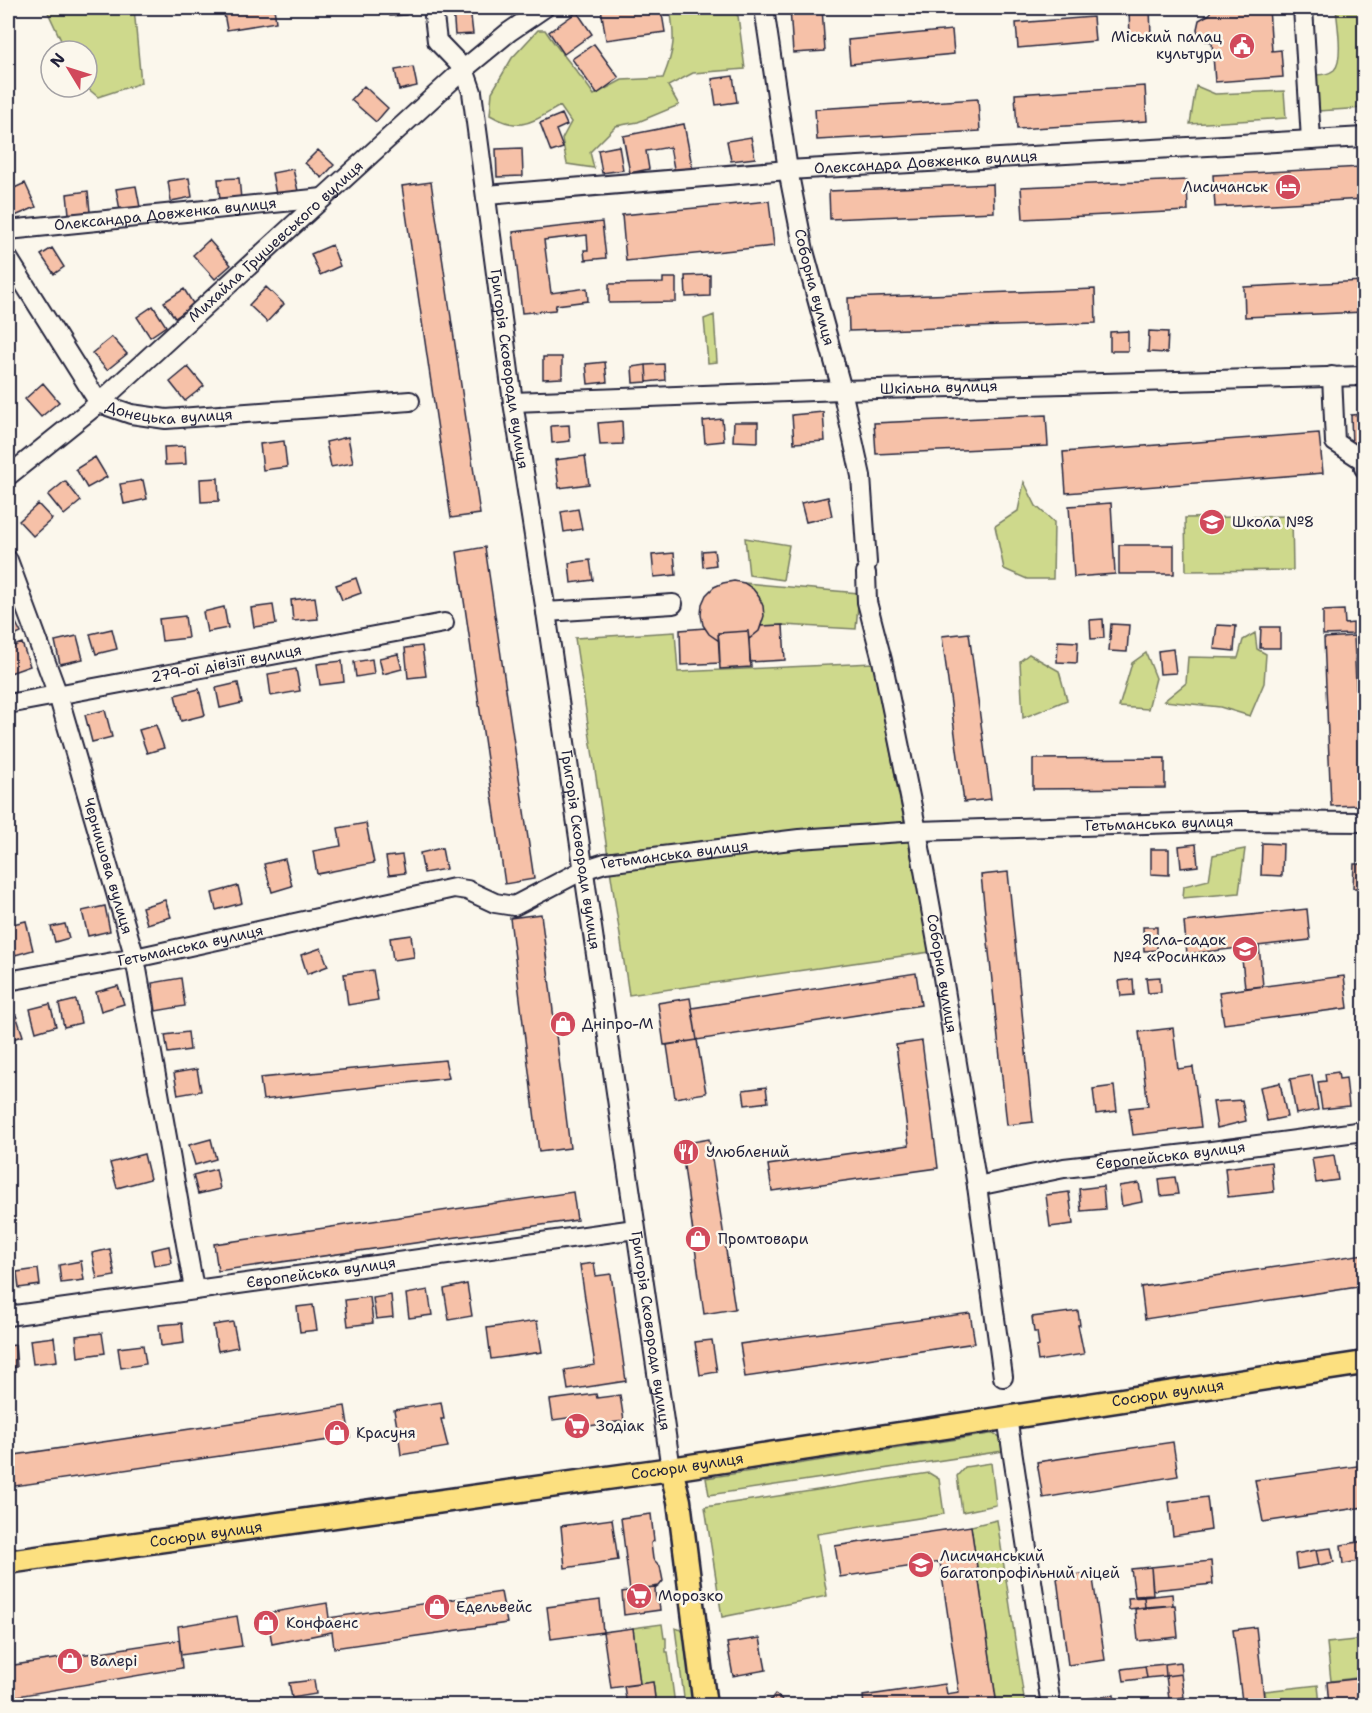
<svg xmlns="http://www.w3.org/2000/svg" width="1372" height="1713" font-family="'Shantell Sans',sans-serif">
<rect width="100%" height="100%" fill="#fbf7ec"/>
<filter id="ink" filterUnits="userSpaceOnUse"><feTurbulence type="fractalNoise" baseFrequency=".0167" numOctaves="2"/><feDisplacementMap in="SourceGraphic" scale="12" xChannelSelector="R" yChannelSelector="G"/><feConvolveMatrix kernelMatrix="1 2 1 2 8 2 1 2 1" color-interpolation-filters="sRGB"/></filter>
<g filter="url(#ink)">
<path fill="#ced98c" stroke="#787e64" stroke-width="1.5" d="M46,8h88l7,75 -43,14 -12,-10 1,-36h-21z
M670,8h57l11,8 7,53 -52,4 -25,13 11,19 -41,17 -22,4 -26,26 4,16 -27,-4 -5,-25 9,-17 -11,-16c-29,16 -39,27 -70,9l2,-23 20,-34 26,-28h7c15,23 34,42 49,65l28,-15 41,-2c12,-29 12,-40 7,-70z
M1336,8h28v100l-46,3 -3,-36c7,0 14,-1 19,-5 10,-9 3,-49 2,-62z
M1196,86l19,8 69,-3 2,27 -96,6z
M714,315l3,47 -9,1 -4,-44z
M1024,482l12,24 18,16 -1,57h-26l-23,-10 -9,-43 23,-15z
M1292,516l1,54 -107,1 -1,-53z
M745,538l44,7 -6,35 -34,-5z
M744,583l115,10 -3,36 -73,-4 -22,1c5,-19 0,-33 -17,-43z
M675,632l3,40 195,-9 57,289 -301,43 -54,-357z
M1255,633l2,16 9,5 -2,29 -14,33 -30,-9 -56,-6 22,-18 2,-26 50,1 5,-18z
M1146,653l10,25 -8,31 -29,-2 13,-44z
M1029,654l30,17 8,29 -44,18 -3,-57z
M1245,849l-6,44 -56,5 1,-12 25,-6 4,-25z
M990,1434h5l6,4 2,13 -294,44 -3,-17z
M991,1463l5,42 -34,7 -5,-36 8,-9z
M929,1473l10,6 5,35 -127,20 10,62 -105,21 -17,-110z
M997,1520l28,185h-28l-26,-179z
M662,1624l2,14h2v14h2l7,53h-19l-3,-23 -13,2 -7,-56z
M675,1628l6,2 4,4 8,71h-8z
M1364,1639v38l-33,4 -4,-38z
M1318,1685l2,20h-53l-2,-14z"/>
<path fill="#f6c1a8" stroke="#22223b" stroke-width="1.5" d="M223,8h51l2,14 -49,8z
M389,8h16l1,7 -16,1z
M453,8h17l3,26 -18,1z
M601,8h60l4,24 -59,8z
M790,8h32l3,43 -32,2z
M1150,8l1,28 -21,1 -1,-28z
M1210,8h59l3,43 9,-1 2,27 -68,5 -3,-40 -9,-2 -5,-7 -1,-4 2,-9 11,-6z
M577,12l15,22 -28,20 -15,-22z
M1093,17l2,24 -77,7 -2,-25z
M952,30l2,24 -104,10 -2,-24z
M594,44l25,34 -22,16 -25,-35z
M413,67l4,19 -18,4 -4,-20z
M733,76l4,26 -21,3 -4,-26z
M364,86l24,22 -12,14 -25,-22z
M1145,86l2,35 -130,8 -2,-35z
M978,99l2,32 -163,9 -2,-31z
M562,114l5,11 -11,5 7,18 -12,4 -11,-29z
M684,124l9,47 -18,3 -5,-27 -24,4 3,18 -19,4 -7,-37z
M751,137l4,21 -24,3 -4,-20z
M619,146l4,24 -21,3 -4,-23z
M522,148l1,28 -26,1 -1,-28z
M318,150l16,15 -12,13 -17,-15z
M1362,167l2,32 -149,8 -2,-32z
M293,169l5,22 -22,4 -4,-22z
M189,178l3,19 -21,4 -3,-20z
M239,178l2,21 -21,1 -2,-21z
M1187,180l1,31 -165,8 -2,-32z
M431,182l49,332 -29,4 -49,-332z
M25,183l11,24 -21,9 -7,-16v-9z
M993,184l1,28 -164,7 -1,-28z
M136,186l4,21 -20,3 -4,-21z
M88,191l2,21 -21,2 -2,-20z
M769,201l5,45 -148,15 -4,-46z
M602,222l4,36 -21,2 -1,-10h4l-1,-15 -43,5 7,53 36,-5 1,13 -32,4 -1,5 -33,3 -9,-81z
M209,240l22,25 -16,14 -22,-24z
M332,245l8,21 -20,9 -9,-21z
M52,248l12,19 -10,7 -13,-19z
M710,275v21l-24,1 -1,-21z
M663,278h13v24l-67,1v-19l54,-1z
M1364,281v31l-119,5 -1,-30z
M266,287l18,17 -17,18 -18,-17z
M184,289l10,16 -19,13 -11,-16z
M1095,289l1,34 -247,8 -1,-33z
M153,306l13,20 -16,11 -13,-20z
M1128,331v20h-18v-19z
M1149,331l19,1 -1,21 -19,-1z
M112,337l15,17 -20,16 -15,-17z
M543,357h19v21l-19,1z
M605,362l2,20 -19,2 -2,-20z
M664,364l1,16 -18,2 -1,-17z
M646,365l1,17 -14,1 -1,-16z
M188,367l16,19 -19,15 -15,-19z
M43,383l16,19 -18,15 -16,-18z
M823,412l2,29 -31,2 -2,-28z
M1364,414v31l-12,1 -1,-31z
M1046,415l2,31 -172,8 -2,-31z
M722,419l2,22 -19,2 -2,-22z
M622,421l1,23 -23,1 -2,-22z
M734,422h24v20l-25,-1z
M569,425l1,16 -18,2 -1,-17z
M1319,433l4,40 -257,20 -3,-41z
M348,437l5,26 -22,4 -5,-25z
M284,441l3,26 -24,3 -3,-26z
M185,446l1,18 -21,1 -1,-18z
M585,456l4,28 -30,4 -4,-28z
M95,457l12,20 -20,11 -11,-19z
M218,478l1,23 -18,1 -1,-23z
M143,480l4,19 -23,5 -4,-20z
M65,481l16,20 -17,14 -16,-20z
M828,497l4,19 -26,6 -5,-19z
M1111,503l4,71 -41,3 -5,-71z
M38,504l14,15 -19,17 -14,-15z
M578,509l4,20 -18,3 -3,-20z
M1119,545h55v29h-55z
M485,547l49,332 -29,5 -48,-332z
M714,550l2,15 -13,2 -1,-16z
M674,553l2,22 -22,2 -2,-22z
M590,560l3,20 -22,3 -2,-20z
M356,578l5,15 -19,7 -6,-15z
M734,581l10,2 9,6 6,8 4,9 1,10 -5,15 -10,8 -1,-8 -30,2 1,8 -10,-7 -6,-9 -2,-10 1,-11 4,-9 8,-8 9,-4z
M315,597l3,22 -25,2 -2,-21z
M273,605l3,19 -22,3 -3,-19z
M224,607l4,21 -21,4 -4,-20z
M1344,610l1,14 8,-1v11l-30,1v-24z
M185,616l3,22 -26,3 -3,-22z
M1103,619l1,19 -13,1 -1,-19z
M15,621l6,12 -13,6v-14z
M1111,624l18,1 -2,27 -18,-1z
M783,625l2,35 -35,2 -1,-23 10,-8 2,-5z
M1217,625l19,1 -2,25 -20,-2z
M1261,627h19v21h-20z
M705,628l4,6 10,7 1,22 -39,2 -1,-35z
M112,629l5,20 -21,5 -6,-20z
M748,631l3,36 -31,2 -2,-36z
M969,633l22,166 -27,3 -22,-166z
M77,636l6,23 -23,5 -5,-23z
M1354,636l7,169 -30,1 -7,-168z
M1058,641l20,1 -1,21 -20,-1z
M22,643l8,23 -20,7 -2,-7v-18z
M422,646l4,30 -18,2 -3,-30z
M1173,649l3,24 -16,1 -2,-23z
M398,654l4,15 -19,5 -4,-16z
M372,659l2,15 -18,3 -2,-15z
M342,661l2,21 -24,3 -3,-21z
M296,669l4,22 -29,5 -3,-22z
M238,683l4,20 -22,5 -4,-20z
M199,689l6,26 -24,6 -6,-26z
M105,710l7,27 -20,5 -7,-27z
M156,725l8,23 -17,5 -8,-23z
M1165,758v30l-132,1v-30z
M366,823l8,40 -57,11 -4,-23 28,-5 -3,-18z
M1262,843l21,1 -1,32 -21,-1z
M1196,844l2,22 -17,2 -2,-22z
M442,848l4,21 -22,4 -4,-20z
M1151,849h18v26l-18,-1z
M402,855l3,18 -16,2 -3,-18z
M285,859l7,27 -20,6 -8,-28z
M1354,864h10v24h-11z
M1008,872l25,250 -26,3 -26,-250z
M238,886l4,17 -26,7 -4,-17z
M165,900l6,17 -24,7 -5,-17z
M105,906l5,25 -22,5 -6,-25z
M1307,909l3,31 -123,14 -3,-32z
M541,914l29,234 -31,4 -29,-234z
M26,921l7,29 -25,7v-32z
M65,924l4,14 -14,4 -4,-15z
M1143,927h14v23l-13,1z
M411,935l3,22 -21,3 -3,-22z
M1259,946l4,40 -18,2 -4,-39z
M321,948l7,18 -21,8 -6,-19z
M373,970l5,30 -30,5 -4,-31z
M916,973l5,32 -224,35 -5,-32z
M1344,976l4,32 -124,16 -5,-32z
M1160,977l1,15 -13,1 -2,-15z
M181,978l4,28 -29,5 -4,-28z
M1133,979l1,16 -13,1 -2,-15z
M118,986l6,18 -23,7 -5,-19z
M690,998l7,42 -33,5 -6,-42z
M76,1000l5,23 -17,4 -5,-23z
M50,1004l6,22 -20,6 -6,-23z
M16,1015l7,21 -15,4v-22z
M1173,1028l5,41 15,-2 8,60 -68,8 -4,-27 19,-2 -9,-74z
M188,1032l2,18 -22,3 -3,-18z
M697,1040l9,53 -31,5 -8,-53z
M922,1041l16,127 -166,23 -4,-26 141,-20 -13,-100z
M445,1060l4,18 -186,22 -3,-22z
M197,1069l4,22 -23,4 -4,-22z
M1338,1072l1,7 7,-1 3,28 -27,3 -4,-27 8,-1 -1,-7z
M1312,1075l6,35 -22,4 -6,-35z
M1364,1078v28h-2l-3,-27z
M1280,1083l7,34 -20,4 -7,-34z
M1114,1086l3,25 -21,3 -3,-25z
M766,1087l2,15 -23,3 -2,-15z
M1242,1100l4,21 -29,7 -4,-26z
M211,1139l5,20 -21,6 -6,-20z
M709,1139l26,170 -31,5 -23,-170z
M144,1154l6,25 -33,9 -7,-25z
M1334,1155l4,25 -22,3 -4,-25z
M1271,1162l3,30 -46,5 -3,-29z
M216,1169l4,20 -22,5 -5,-19z
M1175,1177l3,17 -17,2 -2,-17z
M1139,1183l3,19 -20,4 -3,-20z
M1103,1186l2,23 -24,2 -2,-22z
M573,1192l4,28 -359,51 -4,-27z
M1069,1192l4,32 -23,3 -4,-32z
M169,1246l3,17 -18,3 -3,-16z
M110,1249l5,27 -18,3 -5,-26z
M1364,1254v32l-219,33 -4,-32z
M81,1261l3,19 -23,3 -2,-18z
M594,1263l2,13 15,-2 15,107 -58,9 -3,-20 30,-5 -15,-100z
M38,1269l2,16 -21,3 -2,-16z
M467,1284l5,32 -23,4 -5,-31z
M428,1290l4,25 -23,3 -3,-24z
M391,1295l2,22 -17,2 -3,-21z
M370,1297l3,26 -25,3 -3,-26z
M313,1305l4,25 -17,2 -3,-25z
M1078,1311l2,14h-2l6,29 -46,7 -2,-14 3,-1 -2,-14h-3l-2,-15z
M970,1313l5,30 -230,34 -5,-33z
M537,1321l5,31 -51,7 -4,-31z
M233,1322l5,25 -20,4 -5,-26z
M182,1323l2,20 -23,3 -2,-21z
M102,1333l3,20 -27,4 -2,-21z
M54,1337l3,24 -24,3 -3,-24z
M712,1340l5,32 -17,3 -5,-33z
M15,1345l2,22 -9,1v-22z
M143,1345l3,19 -25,4 -3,-20z
M596,1394l1,4 23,-3 4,26 -49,7 -1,-11 -21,3 -3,-20z
M441,1402l3,17h-3l7,28 -47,8 -2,-17 2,-1 -2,-11 -2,1 -3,-17z
M345,1406l5,31 -342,50v-31z
M1173,1442l5,34 -135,22 -6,-36z
M1364,1465v42l-101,15 -8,-42z
M1207,1497l4,33 -38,6 -4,-34z
M651,1514l3,27 -3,2 2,16 7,7 3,15 -4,5 -29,5 -9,-73z
M612,1519l6,41 -53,8 -4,-42z
M971,1526l26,180h-133l-1,-10 82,-12 2,10 12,-2 -19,-130 -100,15 -5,-31z
M1364,1541v19l-21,4 -2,-19z
M1331,1548l3,14 -15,3 -3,-15z
M1316,1550l3,15 -22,4 -2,-15z
M1211,1561l2,23 -60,6 -2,-23z
M1151,1567l2,28 -18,1 -4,-27z
M1092,1572l13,88 -37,5 -11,-87z
M659,1586l-4,3 1,13h3l1,8 -36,5 -2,-23z
M501,1592l6,31 -173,25 -2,-16 -60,12 -5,-31 60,-10 2,15z
M1172,1594l1,11 -28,2 -1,-10z
M1144,1597l1,10 -16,2 -1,-11z
M600,1600l3,32 -52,7 -4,-32z
M1175,1605l3,32 -40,4 -3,-32z
M237,1616l5,30 -61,9 -3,-29z
M1256,1627l8,71 -22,3 -9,-71z
M633,1628l7,56 -29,4 -8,-56z
M760,1638l6,32 -33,6 -6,-33z
M179,1640l3,28 -170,29 -4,-31z
M1180,1662l1,12 -15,2 -1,-12z
M1165,1664l1,12 -19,2 -2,-12z
M1145,1666l2,12 -23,3 -2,-12z
M1181,1674l3,23 -15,2 -3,-23z
M1364,1678v28h-35l-2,-24z
M314,1680l2,14 -24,4 -3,-15z
M653,1682l3,24h-29l-3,-20z
M775,1694l15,12h-24z
M1114,1695l1,11h-36l-1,-6z"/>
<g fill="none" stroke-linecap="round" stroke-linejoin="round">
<g stroke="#22223b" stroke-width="22">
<g id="minor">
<path id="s1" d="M433,8l4,33 27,28 8,23 41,310 33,210 125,857"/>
<path id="s2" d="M764,8l24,162 16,81 38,139 19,86 6,87"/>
<path d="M1303,8l8,132"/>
<path id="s3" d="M487,195l301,-25 576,-33"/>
<path id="s4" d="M8,230l315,-32"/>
<path id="s5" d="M8,258l91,145 32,11 35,5 244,-18"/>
<path d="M1332,376l3,66 29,19v7"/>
<path id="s6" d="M513,402l329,-12 522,-14"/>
<path id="s7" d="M8,476l91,-73 365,-334 45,-37 35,-24"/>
<path id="s8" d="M8,560l50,135 77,263 59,331"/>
<path id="s9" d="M866,573l1,29 15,58 35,171 23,128 37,227 26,191"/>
<path d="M546,612l127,-8"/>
<path id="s10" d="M8,704l436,-81"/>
<path id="s11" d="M8,981l127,-23 319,-70 13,2 28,13 19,3 69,-36 22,-7 194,-24 118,-8 326,-10 121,1"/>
<path id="s12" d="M977,1186l87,-18 140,-16 160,-21"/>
<path id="s13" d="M8,1316l627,-87"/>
<path d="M1007,1417l44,289"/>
</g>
</g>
<g stroke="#22223b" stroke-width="27">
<g id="major">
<path d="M671,1469l8,32 26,205"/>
<path id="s14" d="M8,1562l663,-93 693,-106"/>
</g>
</g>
<use href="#minor" stroke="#fbf7ec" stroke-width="18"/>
<use href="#major" stroke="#fce080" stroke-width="22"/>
</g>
</g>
<defs>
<g id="civic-disc" transform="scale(1.35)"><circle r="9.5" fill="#d1495b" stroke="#fbf7ec"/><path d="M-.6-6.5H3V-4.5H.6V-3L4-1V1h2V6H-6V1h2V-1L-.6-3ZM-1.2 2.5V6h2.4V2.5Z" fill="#fff"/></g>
<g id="hotel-disc" transform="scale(1.35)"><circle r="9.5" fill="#d1495b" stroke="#fbf7ec"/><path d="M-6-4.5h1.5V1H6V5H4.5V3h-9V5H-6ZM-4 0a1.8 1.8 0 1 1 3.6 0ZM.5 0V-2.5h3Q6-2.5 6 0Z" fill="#fff"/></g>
<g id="school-disc" transform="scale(1.35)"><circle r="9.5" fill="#d1495b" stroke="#fbf7ec"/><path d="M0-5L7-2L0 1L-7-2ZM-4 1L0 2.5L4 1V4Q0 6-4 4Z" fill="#fff"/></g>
<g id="shop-disc" transform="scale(1.35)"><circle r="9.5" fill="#d1495b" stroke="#fbf7ec"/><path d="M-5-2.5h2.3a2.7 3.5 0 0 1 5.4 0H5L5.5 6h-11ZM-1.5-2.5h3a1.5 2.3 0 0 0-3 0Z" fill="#fff"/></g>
<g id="restaurant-disc" transform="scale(1.35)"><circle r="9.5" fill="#d1495b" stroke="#fbf7ec"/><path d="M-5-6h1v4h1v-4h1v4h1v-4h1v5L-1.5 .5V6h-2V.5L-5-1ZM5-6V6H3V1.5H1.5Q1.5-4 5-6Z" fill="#fff"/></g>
<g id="supermarket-disc" transform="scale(1.35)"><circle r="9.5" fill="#d1495b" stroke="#fbf7ec"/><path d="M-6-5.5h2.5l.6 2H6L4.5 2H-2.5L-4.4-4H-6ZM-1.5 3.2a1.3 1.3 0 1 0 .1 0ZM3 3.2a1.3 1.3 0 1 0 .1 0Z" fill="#fff"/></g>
</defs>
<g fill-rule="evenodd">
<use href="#civic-disc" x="1242" y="46"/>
<use href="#hotel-disc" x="1288" y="187"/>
<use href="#school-disc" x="1212" y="522"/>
<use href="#school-disc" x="1245" y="949"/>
<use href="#shop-disc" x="563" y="1024"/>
<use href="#restaurant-disc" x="686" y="1152"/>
<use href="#shop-disc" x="698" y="1239"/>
<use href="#supermarket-disc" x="577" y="1426"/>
<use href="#shop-disc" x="337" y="1433"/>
<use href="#school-disc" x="921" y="1565"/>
<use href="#supermarket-disc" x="639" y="1596"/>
<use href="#shop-disc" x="437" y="1607"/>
<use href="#shop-disc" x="266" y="1623"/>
<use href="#shop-disc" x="70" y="1661"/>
</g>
<g text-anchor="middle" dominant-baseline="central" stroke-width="5" stroke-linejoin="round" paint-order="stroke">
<g font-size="15" fill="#22223b" stroke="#fbf7ec" text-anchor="start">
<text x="1222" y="37" text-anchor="end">Міський палац<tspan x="1222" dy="17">культури</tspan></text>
<text x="1268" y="187" text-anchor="end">Лисичанськ</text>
<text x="1232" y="522">Школа №8</text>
<text x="1226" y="940" text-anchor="end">Ясла-садок<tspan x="1226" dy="17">№4 «Росинка»</tspan></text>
<text x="582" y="1024">Днiпро-М</text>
<text x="706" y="1152">Улюблений</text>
<text x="718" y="1239">Промтовари</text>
<text x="596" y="1426">Зодіак</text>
<text x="356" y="1433">Красуня</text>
<text x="940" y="1556">Лисичанський<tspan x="940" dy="17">багатопрофільний ліцей</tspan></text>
<text x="658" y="1596">Морозко</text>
<text x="456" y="1607">Едельвейс</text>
<text x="286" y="1623">Конфаенс</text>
<text x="90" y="1661">Валері</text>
</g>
<g font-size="15" fill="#22223b" stroke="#fbf7ec">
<text stroke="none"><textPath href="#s3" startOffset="440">Олександра Довженка вулиця</textPath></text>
<text stroke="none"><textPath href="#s4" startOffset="158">Олександра Довженка вулиця</textPath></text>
<text stroke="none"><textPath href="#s7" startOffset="356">Михайла Грушевського вулиця</textPath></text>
<text stroke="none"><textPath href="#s2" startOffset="284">Соборна вулиця</textPath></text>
<text stroke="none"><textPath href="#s1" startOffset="376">Григорія Сковороди вулиця</textPath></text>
<text stroke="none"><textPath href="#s6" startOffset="426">Шкільна вулиця</textPath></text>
<text stroke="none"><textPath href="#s5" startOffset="243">Донецька вулиця</textPath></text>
<text stroke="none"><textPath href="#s10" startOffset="222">279-ої дівізії вулиця</textPath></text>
<text stroke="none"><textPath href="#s11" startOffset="1176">Гетьманська вулиця</textPath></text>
<text stroke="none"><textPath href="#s1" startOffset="862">Григорія Сковороди вулиця</textPath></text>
<text stroke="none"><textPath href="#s11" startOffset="690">Гетьманська вулиця</textPath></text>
<text stroke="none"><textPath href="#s8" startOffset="322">Чернишова вулиця</textPath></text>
<text stroke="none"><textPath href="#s11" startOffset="186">Гетьманська вулиця</textPath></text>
<text stroke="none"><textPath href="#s9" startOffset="408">Соборна вулиця</textPath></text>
<text stroke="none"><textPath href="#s12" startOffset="196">Європейська вулиця</textPath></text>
<text stroke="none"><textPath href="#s13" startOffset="316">Європейська вулиця</textPath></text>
<text stroke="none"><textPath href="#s1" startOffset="1348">Григорія Сковороди вулиця</textPath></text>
<text stroke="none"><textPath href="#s14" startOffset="1172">Сосюри вулиця</textPath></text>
<text stroke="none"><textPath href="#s14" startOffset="686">Сосюри вулиця</textPath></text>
<text stroke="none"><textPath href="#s14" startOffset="200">Сосюри вулиця</textPath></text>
</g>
</g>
<rect width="1372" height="1713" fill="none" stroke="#fbf7ec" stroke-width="30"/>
<rect x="15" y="15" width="1342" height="1683" fill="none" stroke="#22223b" stroke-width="2" filter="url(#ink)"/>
<g transform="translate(69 69) rotate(308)"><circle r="28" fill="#fbf7ec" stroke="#a4a2a5" stroke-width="1.5"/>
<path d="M0-4.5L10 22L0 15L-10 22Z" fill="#d1495b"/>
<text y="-9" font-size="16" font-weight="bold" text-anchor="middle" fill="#22223b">N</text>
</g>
</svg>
